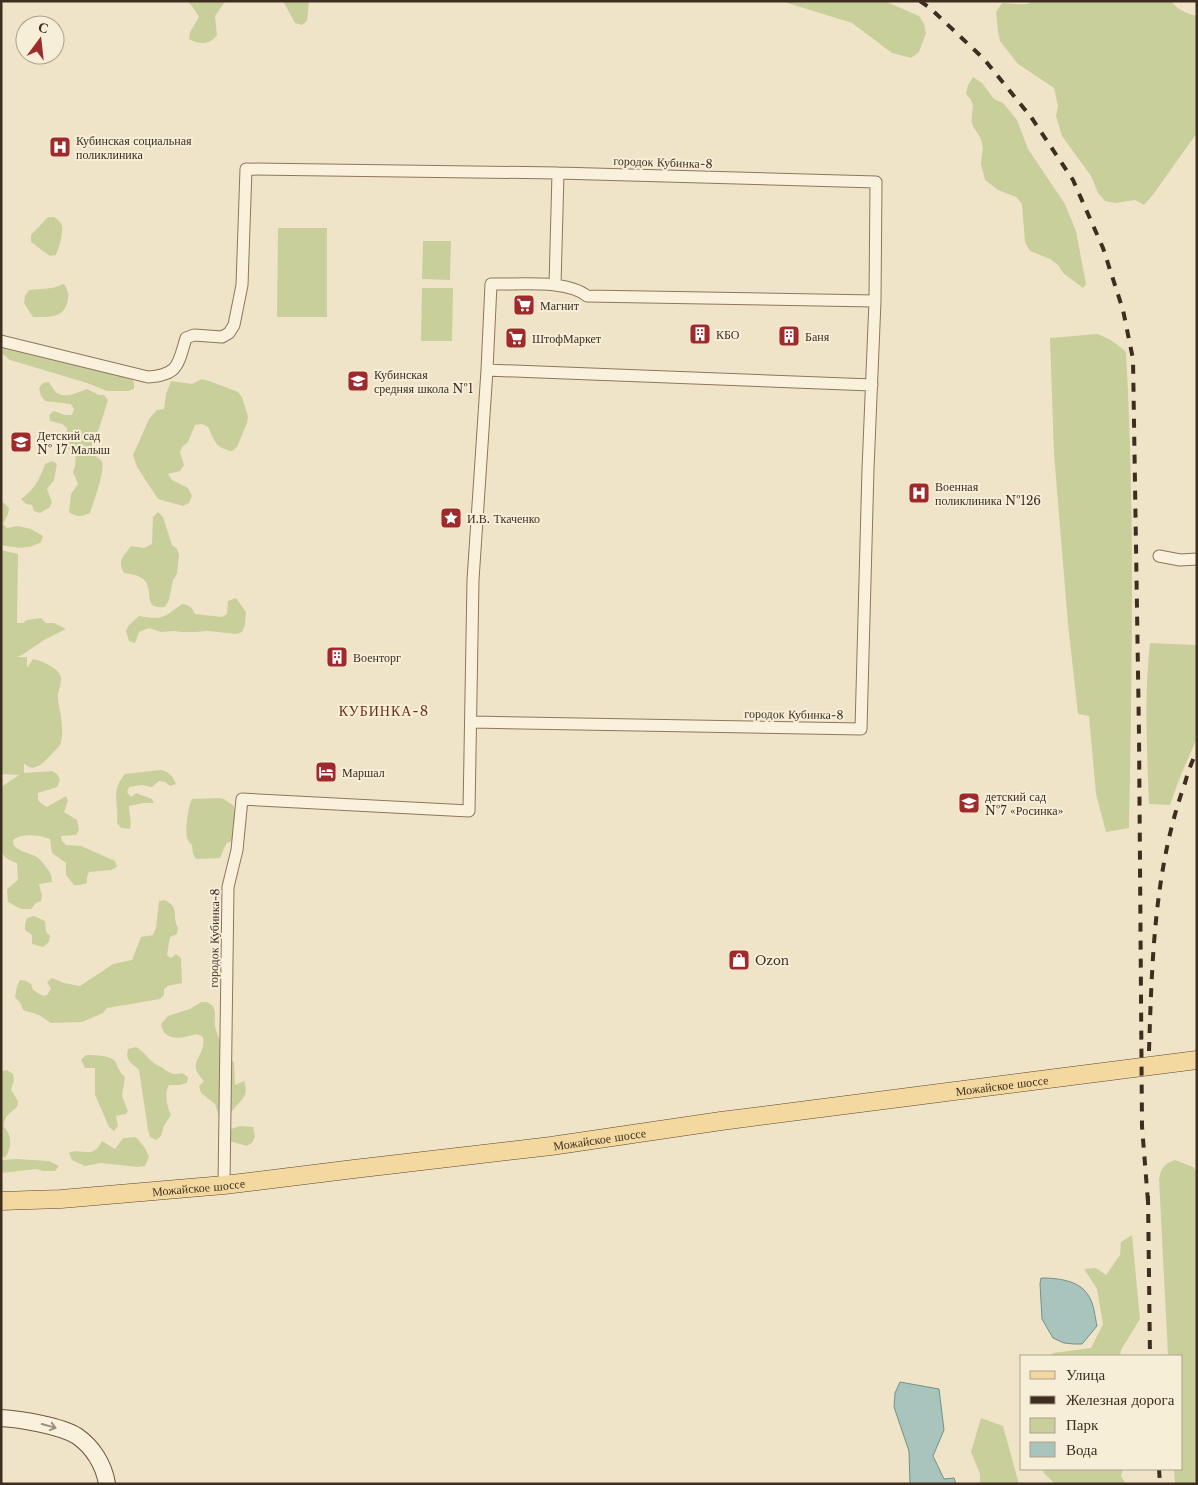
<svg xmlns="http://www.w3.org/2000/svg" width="1198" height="1485" font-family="'Libre Baskerville',serif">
<rect width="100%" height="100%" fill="#f0e4c8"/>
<path fill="#c9cf9b" d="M187,1h42l-5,2 -9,13 2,19c-7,10 -18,10 -28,4l1,-7 9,-15 -7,-11z
M283,1h26l-2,20 -5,4 -7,-2z
M781,1h103l26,11 9,4 5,8 2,9 -7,19 -8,6 -19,-5 -40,-30z
M1031,1h140c6,8 16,13 26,15v117l-45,63 -8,9 -9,-5 -20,3 -10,-2 -7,-8 -7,-17 -29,-40 -6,-20 2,-10 -4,-18 -36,-24 -18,-23 -2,-9 -2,-20 6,-9c11,0 18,3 28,0z
M973,77l9,6 12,16 9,4 14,17 11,29 37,55 11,27 10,53 -3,4 -20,-15 -5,-8 -8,-6 -20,-8 -5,-9 -3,-38 -6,-7 -18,-7 -13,-10c-1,-5 -3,-11 -4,-16 0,-7 3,-13 1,-20 -1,-10 -9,-14 -10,-21 -2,-14 6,-17 -6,-29l2,-9z
M48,217h6c3,2 7,5 8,9 1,7 -3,23 -6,29l-6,1 -19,-14v-7z
M278,228h49v89h-50z
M423,241h28l-1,39 -28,-1z
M64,284c3,5 5,9 4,15 -3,20 -18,18 -35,18l-9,-14 1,-7 4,-6 23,-2z
M422,288h31l-1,53h-31z
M1097,334c12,4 20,10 29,18 9,159 6,317 3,476l-23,4 -10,-38 -7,-78 -11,-2 -10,-90 -14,-170 -4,-116z
M6,343l126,35 2,5v6l-6,2h-21l-20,-8 -77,-23 -7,-6v-6z
M202,379l7,2 29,11 4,5 6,19 -1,7 -10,24 -5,4c-17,-3 -17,-10 -24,-24l-6,-3 -7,1 -7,17 -5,4 -3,6 4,13 -4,6 -12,3 4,6 16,8 4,8 -3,7 -6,3 -25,-7 -21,-32 -4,-12 16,-36 8,-9 7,-1 2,-15 5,-13 21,3z
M49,382c2,3 5,9 8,11 9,6 21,-1 30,-4l12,6h5l4,5 -9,29 -6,10 -3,15c3,1 8,3 11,6 6,7 -8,43 -11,53 -7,4 -15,4 -21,-1l2,-18 7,-10 -5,-12 2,-6 1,-13 -11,-6 -2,-6 3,-5 1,-8 -5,-4 -12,-3 -1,-6 5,-4 11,4h7l2,-6 -3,-5 -26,-3 -4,-5 -2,-8 4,-5z
M52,461l5,3 -3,16 -7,9 5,13 -2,5 -10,6 -6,-2 -2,-6 -6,-1 -5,-5c14,-10 18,-19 24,-35z
M1,502l3,1 5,5 -1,6 -5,10 4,4 11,-2 13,3 12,7 -2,6c-14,8 -24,6 -40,3z
M158,512l5,5 9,28 5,4 2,6 -2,19 -4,6 -4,20 -4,7c-24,3 -10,-17 -21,-27 -5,-5 -13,-6 -20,-7 -7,-13 -1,-16 7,-27l13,2 8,-4 1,-27z
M1,550l17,4 -1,69h6l4,-3 14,-2 5,5h8l12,6 -22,11 -22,15 -5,2h10v11l6,-9c7,1 26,9 28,18 1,7 -4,15 -3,23 2,11 7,34 2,45 -2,3 -6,6 -8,9 -7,7 -19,21 -28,9v10l28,-2 5,3 3,6 -3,7 -19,6v7l4,4 5,3 19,-11 2,5 -4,11 13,8 2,10 -3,5 -15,1 1,5 4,4 15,1 34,15 2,6 -6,3 -22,2 -2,5v6l-7,2h-6l-8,-10v-12l-14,-10 -2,-14c-12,-4 -27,-6 -37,1l1,6c13,11 21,4 32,21 4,5 6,8 6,15l-13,2 3,11 -1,6 -5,2 -5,6h-10l-13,-7 -1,-13 11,-9 -1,-17c-7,-2 -15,-6 -16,-14v-62l18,-12 -18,-1z
M236,598l10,14 -1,13 -3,7 -6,2 -28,-3 -13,1h-14l-7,-1 -13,1 -12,-4 -10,4 -4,11 -6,-2 -3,-10 3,-6 10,-9c24,4 24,2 43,-12 7,1 10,3 13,10l27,3 5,-3 1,-13z
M1150,643l47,2v93l-17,39 -10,28 -21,-1c-2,-53 -5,-108 1,-161z
M160,770c8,1 13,6 16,14l-6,2 -5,-4 -6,-1 -7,6 -10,-2 -13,2 -2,5 4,5 5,-4 16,6 2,4h-11l-14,3c0,8 3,14 1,23l-9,-1 -4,-5c2,-20 -7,-32 8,-49z
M219,798l5,1 10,7 1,33 -5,3 -3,1c-4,5 -4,10 -7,15l-24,1 -3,-5 -1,-9c-3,-3 -3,-3 -5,-7 -2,-9 1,-31 5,-39z
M165,900c16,9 6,15 13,28l-1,6 -7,3 -3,18 4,3 5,-4 5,4 1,25 -14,3 -4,3v6l-4,4 -53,9 -4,5 -21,9 -31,1 -12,-8 -16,-5 -2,-6 -6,-7 2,-11 3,-6 6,1 5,3 2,6 10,6 4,-1 4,-6 -4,-7 5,-4 12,5 16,3 33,-22 19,-4 9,-23 12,-2 3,-7 3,-27z
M34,916l11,5 1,11 4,4 -1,6 -6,5 -11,-3v-9l-7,-5v-6l2,-6z
M201,1002h6l6,4 2,6v15l8,24 1,5 10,6 1,23 9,-4c4,11 1,16 -6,23 -5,5 -8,11 -14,16l-5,-4 -4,-12 -14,-11 -2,-7 5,-5c-20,-20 3,-24 -1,-44l-6,-3c-14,4 -33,9 -36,-10l7,-8 22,-7z
M136,1047c9,5 13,14 21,18 7,4 1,-1 7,4 7,5 10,6 18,4l6,4 -1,6 -7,2h-11c-5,8 -2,22 2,30l-7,11 -3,10 -5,4 -6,-3 -2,-7 -9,-60c-8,-8 -14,-8 -11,-21z
M86,1055c9,0 27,0 30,8 3,6 4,10 9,14l-3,19 6,15 -2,3 -10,2 2,10 -4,5 -5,-4 -14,-32v-27h-10l-4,-8z
M7,1070l6,4 1,6 -3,10 7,11 -1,6c-7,6 -14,10 -13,20 8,8 8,21 1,31l-4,-3v-84z
M240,1126l13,1 2,9 -2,6 -6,4 -18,-5 -1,-6 3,-6z
M136,1137l9,11 4,9 -4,9 -7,1 -37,-4 -16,3 -13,-6 -3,-7c15,-6 22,8 33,-12l13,8 8,-11z
M17,1159l32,2 10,5 -4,5h-12l-7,-2 -35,4v-13z
M1175,1160l18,7 4,4v313h-22l-1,-15h8v-113h-14l-9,-177c2,-11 5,-15 16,-19z
M1132,1235l8,84 -19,31 -1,6h-68l1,-3 38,-5 12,-24 -6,-35 -13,-20 12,-1 10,7 14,-20 1,-13z
M981,1418l22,8 16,58h-39v-10l-9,-22z
M1042,1469h81l-2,7 5,8h-71l-11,-11z"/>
<path fill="#a9c4bc" stroke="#6f938a" d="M1041,1278c16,0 38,2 47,17 6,8 7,22 9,31l-15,18h-8l-10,-1 -11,-5 -11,-19 -2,-35z
M900,1382l39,7 5,41 -11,26 11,23 10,-1 2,6h-46l-1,-33 -15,-44 1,-14z"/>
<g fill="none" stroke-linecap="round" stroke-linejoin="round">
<g stroke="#8d765c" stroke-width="13">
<path id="minor" d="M555,285l3,-112
M1,341l147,36c31,-2 30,-13 38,-39l8,-3 28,2 7,-4 5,-8 8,-40 4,-116 312,4 318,9 -1,119 -7,168 -7,260 -389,-7
M487,370l385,15
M1159,556l21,4 17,-1
M224,1185l4,-298 9,-37 5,-51 227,12 4,-231 14,-210 4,-86c27,1 75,-5 96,12l288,5"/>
</g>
<g stroke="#6f573f" stroke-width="18">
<path id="secondary" d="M1,1418c19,1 60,8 76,18 16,11 27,29 30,48"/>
</g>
<g stroke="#5b4430" stroke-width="19">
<g id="primary">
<path id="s1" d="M1,1201l60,-2 163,-14 130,-16 197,-23 170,-25 476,-61"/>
</g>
</g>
<use href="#minor" stroke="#faf1dc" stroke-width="11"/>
<use href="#secondary" stroke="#faf1dc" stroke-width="16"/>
<use href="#primary" stroke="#f3d9a0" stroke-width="18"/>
<path stroke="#3d2e20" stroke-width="4" stroke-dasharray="9 9" stroke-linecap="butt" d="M920,1l10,7 54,51 47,58 42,63 30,68 20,62 10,49 6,375 3,392 6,76
M1149,1051c3,-90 5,-182 36,-268 3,-11 7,-22 12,-32
M1148,1196l2,160
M1159,1469l1,15"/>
</g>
<defs><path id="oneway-shaft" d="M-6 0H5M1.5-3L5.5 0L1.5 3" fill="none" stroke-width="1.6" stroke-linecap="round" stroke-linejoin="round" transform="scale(1.25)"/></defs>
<use stroke="#9c907e" href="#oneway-shaft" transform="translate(49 1426) rotate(15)"/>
<defs>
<g id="hospital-square" transform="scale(1.125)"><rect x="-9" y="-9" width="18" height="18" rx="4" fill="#9e2a2b" stroke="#f7eed8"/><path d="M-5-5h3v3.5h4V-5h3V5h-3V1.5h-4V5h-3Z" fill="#fff"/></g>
<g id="supermarket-square" transform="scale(1.125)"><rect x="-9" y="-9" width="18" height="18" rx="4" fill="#9e2a2b" stroke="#f7eed8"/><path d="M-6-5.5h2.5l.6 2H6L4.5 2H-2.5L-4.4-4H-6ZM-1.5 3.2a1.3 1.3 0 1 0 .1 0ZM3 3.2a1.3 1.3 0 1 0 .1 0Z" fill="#fff"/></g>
<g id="building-square" transform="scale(1.125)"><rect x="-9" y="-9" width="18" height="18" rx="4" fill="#9e2a2b" stroke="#f7eed8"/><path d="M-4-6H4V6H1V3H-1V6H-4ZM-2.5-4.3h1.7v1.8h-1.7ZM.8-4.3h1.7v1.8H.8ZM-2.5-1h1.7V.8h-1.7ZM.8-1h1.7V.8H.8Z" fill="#fff"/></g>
<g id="school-square" transform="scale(1.125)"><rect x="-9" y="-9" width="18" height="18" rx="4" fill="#9e2a2b" stroke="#f7eed8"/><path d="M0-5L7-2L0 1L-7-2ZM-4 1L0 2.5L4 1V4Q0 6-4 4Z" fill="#fff"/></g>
<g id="sight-square" transform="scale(1.125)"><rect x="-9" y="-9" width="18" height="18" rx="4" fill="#9e2a2b" stroke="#f7eed8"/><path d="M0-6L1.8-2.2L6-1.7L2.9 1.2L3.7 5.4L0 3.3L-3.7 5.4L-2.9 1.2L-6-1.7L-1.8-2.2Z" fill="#fff"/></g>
<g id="hotel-square" transform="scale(1.125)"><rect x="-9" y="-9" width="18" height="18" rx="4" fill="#9e2a2b" stroke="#f7eed8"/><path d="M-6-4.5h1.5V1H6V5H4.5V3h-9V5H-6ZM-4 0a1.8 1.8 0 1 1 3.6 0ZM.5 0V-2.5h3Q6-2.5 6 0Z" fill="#fff"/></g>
<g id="shop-square" transform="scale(1.125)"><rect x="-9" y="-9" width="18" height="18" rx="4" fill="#9e2a2b" stroke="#f7eed8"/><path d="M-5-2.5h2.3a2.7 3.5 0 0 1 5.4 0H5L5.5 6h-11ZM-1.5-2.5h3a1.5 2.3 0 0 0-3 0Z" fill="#fff"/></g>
</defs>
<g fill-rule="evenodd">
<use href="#hospital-square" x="60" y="147"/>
<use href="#supermarket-square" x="524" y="305"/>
<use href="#building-square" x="700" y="334"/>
<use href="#building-square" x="789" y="336"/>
<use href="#supermarket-square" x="516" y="338"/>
<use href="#school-square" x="358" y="381"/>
<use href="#school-square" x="21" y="442"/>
<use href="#hospital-square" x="919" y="493"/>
<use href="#sight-square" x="451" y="518"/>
<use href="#building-square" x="337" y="657"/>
<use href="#hotel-square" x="326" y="772"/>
<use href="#school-square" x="969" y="803"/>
<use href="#shop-square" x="739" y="960"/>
</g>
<g text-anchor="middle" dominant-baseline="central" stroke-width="4" stroke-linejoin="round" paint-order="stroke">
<g font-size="12" fill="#3d2e20" stroke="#f7eed8" text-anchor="start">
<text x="76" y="140">Кубинская социальная<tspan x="76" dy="14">поликлиника</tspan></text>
<text x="540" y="305">Магнит</text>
<text x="716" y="334">КБО</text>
<text x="805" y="336">Баня</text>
<text x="532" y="338">ШтофМаркет</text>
<text x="374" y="374">Кубинская<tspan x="374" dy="14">средняя школа №1</tspan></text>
<text x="37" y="435">Детский сад<tspan x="37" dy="14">№ 17 Малыш</tspan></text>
<text x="935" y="486">Военная<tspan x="935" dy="14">поликлиника №126</tspan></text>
<text x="467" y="518">И.В. Ткаченко</text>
<text x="353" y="657">Военторг</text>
<text x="342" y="772">Маршал</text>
<text x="985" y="796">детский сад<tspan x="985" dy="14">№7 «Росинка»</tspan></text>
<text x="755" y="960">Ozon</text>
</g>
<g font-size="12" fill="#3d2e20" stroke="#f7eed8">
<text transform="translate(663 162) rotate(2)">городок Кубинка-8</text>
<text transform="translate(794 714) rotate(1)">городок Кубинка-8</text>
<text transform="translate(214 938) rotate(-89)">городок Кубинка-8</text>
<text stroke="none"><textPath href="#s1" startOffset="1008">Можайское шоссе</textPath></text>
<text stroke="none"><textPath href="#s1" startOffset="602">Можайское шоссе</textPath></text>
<text stroke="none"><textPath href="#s1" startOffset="198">Можайское шоссе</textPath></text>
</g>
<g font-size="14" letter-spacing="1" fill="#6b2e1e" stroke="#f7eed8">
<text x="384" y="711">КУБИНКА-8</text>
</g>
</g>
<rect width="1198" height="1485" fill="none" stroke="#3d2e20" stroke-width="5"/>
<rect x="1020" y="1355" width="162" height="115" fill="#f7eed8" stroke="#ada18e"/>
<rect x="1030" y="1371" width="25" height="8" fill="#f3d9a0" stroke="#ada18e"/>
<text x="1066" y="1380" font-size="15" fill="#3d2e20">Улица</text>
<rect x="1030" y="1396" width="25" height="8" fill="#3d2e20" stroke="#ada18e"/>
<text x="1066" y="1405" font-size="15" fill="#3d2e20">Железная дорога</text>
<rect x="1030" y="1418" width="25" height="15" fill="#c9cf9b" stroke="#ada18e"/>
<text x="1066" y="1430" font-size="15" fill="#3d2e20">Парк</text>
<rect x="1030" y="1442" width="25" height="15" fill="#a9c4bc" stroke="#ada18e"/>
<text x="1066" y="1455" font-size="15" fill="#3d2e20">Вода</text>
<g transform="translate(40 40) rotate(15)"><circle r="24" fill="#f7eed8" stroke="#ada18e"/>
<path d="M0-4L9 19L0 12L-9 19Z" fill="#9e2a2b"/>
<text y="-8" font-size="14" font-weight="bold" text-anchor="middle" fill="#3d2e20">С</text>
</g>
</svg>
